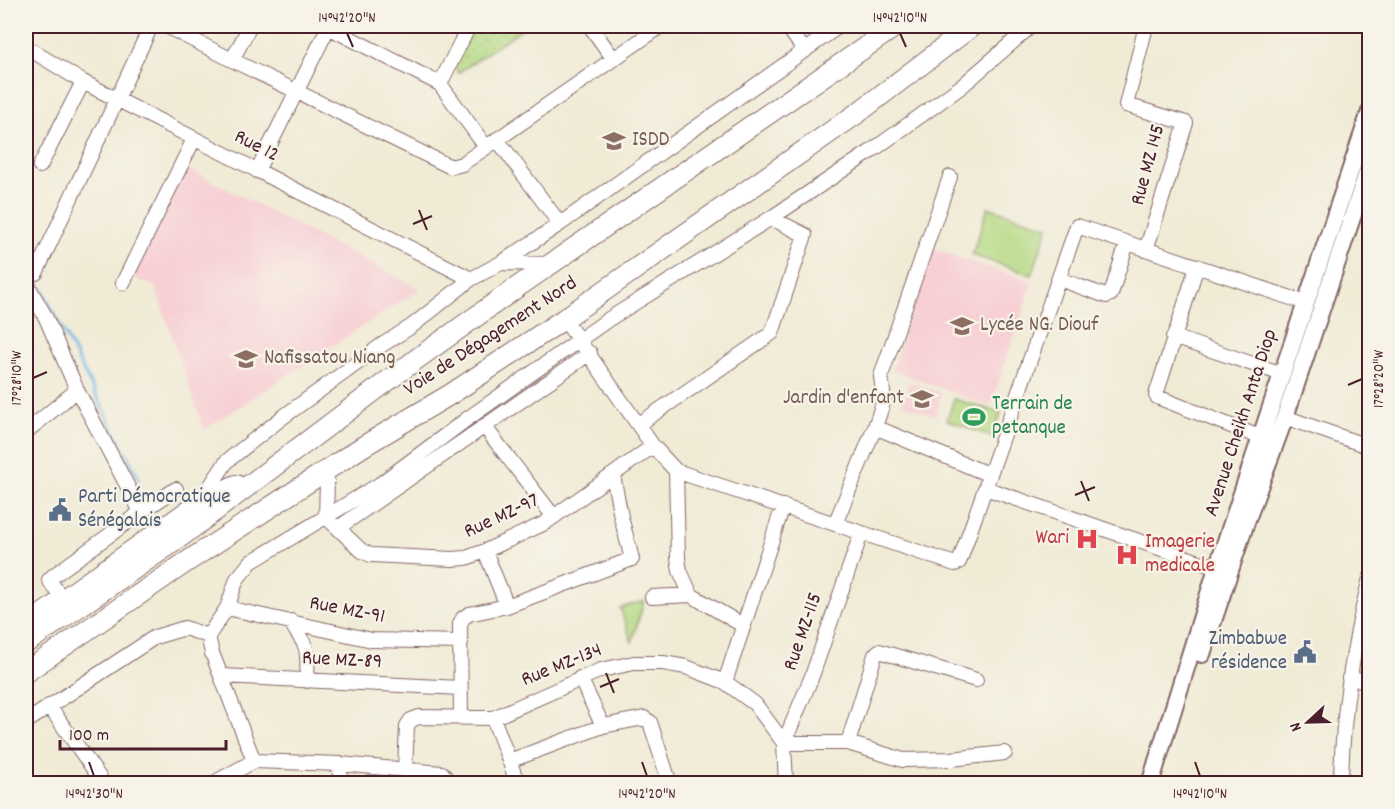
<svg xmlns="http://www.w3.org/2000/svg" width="1395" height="809" font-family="Dekko,sans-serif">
<defs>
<pattern id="green-dots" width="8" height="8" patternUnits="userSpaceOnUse" patternTransform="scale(1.5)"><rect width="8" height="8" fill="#b3d982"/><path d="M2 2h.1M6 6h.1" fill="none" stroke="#9bba70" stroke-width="1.8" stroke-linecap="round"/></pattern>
</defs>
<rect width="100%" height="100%" fill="#f7f3e8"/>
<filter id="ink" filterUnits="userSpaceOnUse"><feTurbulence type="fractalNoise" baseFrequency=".0167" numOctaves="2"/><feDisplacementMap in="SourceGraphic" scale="12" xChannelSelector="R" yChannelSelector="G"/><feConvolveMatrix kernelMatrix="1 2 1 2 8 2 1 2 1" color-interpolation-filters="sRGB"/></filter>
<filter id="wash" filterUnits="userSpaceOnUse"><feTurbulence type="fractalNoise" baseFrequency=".008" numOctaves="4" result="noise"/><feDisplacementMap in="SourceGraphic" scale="24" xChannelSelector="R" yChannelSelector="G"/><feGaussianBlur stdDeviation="1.35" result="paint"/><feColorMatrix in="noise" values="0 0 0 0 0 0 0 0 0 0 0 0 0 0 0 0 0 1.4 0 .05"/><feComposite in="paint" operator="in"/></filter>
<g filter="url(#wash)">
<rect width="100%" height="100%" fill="#f0ebd5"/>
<path fill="#f7cfd4" d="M185,167l235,122 -216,141 -49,-143 -25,-11z
M931,248l102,34 -43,125 -98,-37z
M909,382l33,11 -6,23 -34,-12z"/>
<path fill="url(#green-dots)" stroke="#7e7c56" stroke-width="1.5" d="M473,26h53l-68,47 -4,-9z"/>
<path fill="#b3d982" stroke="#7e7c56" stroke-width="1.5" d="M988,207l60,20 -16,48 -60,-20z
M954,399l47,14 -8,24 -46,-17z
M644,601l-12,41 -12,-34z"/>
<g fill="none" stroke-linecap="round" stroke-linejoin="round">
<path stroke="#6cb6e5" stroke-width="3" d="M26,273l13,11 100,195"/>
</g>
</g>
<g filter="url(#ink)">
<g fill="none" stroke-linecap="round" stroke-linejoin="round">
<g stroke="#846666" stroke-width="16">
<path id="minor" d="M166,26l66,34 219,107 11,-3 199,-138
M590,26l23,32
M787,26l18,25
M1146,26l-20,79 60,18 -40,127
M328,27l112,57 46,63
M26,47l57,35 388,197
M232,60l18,-34
M440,84l29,-58
M497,139l63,85
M40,166l43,-84
M257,171l72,-145
M501,263l49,1
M1197,266l-41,129 1,2 105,41
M36,273l115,-247
M1059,279l47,17 5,-2 16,-51
M26,282l20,36 31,72 64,122
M123,283l71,-144
M564,319l89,127 23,25 279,93 4,-2 2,-5 116,-331 229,77
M1173,337l109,37
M1285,417l85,30
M639,424l133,-91 33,-98 -34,-17
M484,426l70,91
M875,427l115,48
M26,432l51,-42
M676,471l2,87 2,13 11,24
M327,481l-1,36 36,34 9,4 81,4 14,-1 19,-7 60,-28 108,-77
M985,488l232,80
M199,503l28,-42 56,-44 99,-72 30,-19 59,-47 30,-16 59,-39 279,-198
M835,524l40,-97 9,-27 -3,-24 69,-199
M338,528l252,-175
M861,534l-49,142 -28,67h64l55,17 48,-1 54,-6
M485,551l22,55
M652,597l39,-2 53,31
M63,600l-14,-20 4,-4 88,-64 35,-23
M227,608l145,32 89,2
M291,621c4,11 11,17 14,25 4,10 2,24 2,35
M222,676l238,12
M580,678l23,48
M1349,678l21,3
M725,682l58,-176
M49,706l55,78
M461,717l-1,-93 3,-6 6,-4 38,-8 125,-47 -11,-42 -8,-42
M493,718l25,66
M26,722l129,-85 30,-9 23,8
M848,743l27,-88 4,-4 97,29
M254,761l-42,-108 -4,-17 19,-28 10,-29 14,-17 129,-78 87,-65 142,-100 162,-101 99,-66 92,-66 69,-60
M509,761l94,-35 41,-8 6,4 20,62
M405,769l2,-43 4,-6 8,-3 74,1 108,-48 33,-7h29l23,4 39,15 30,22 29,39 2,41
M212,784l42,-23 86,3 102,9 4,5 -1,6
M340,784v-20
M1341,784c1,-70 12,-139 29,-206"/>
</g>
<g stroke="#846666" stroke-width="20">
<path id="major" d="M1202,654l44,-132 39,-105 85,-253
M1150,784l67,-216 153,-456"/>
</g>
<g stroke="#846666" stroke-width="22">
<path id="highway" d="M26,626l173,-123 37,-18
M26,643l149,-102 243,-183 98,-70 380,-262
M26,672l159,-109 177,-116 89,-53 113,-75 295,-207 113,-86"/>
</g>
<use href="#minor" stroke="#fff" stroke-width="14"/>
<use href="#major" stroke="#fff" stroke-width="16"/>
<use href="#highway" stroke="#fff" stroke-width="20"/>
</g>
</g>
<path fill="none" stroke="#4a1f2b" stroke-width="2" d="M347,33l6,14M900,33l6,14M419,210l8,20M413,224l19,-8M33,378l14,-6M1348,385l14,-6M1081,481l8,20M1075,495l20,-8M606,673l8,20M600,687l19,-8M89,762l5,14M642,762l5,14M1195,762l5,14"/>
<defs>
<g id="university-bare" transform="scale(1.8)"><path d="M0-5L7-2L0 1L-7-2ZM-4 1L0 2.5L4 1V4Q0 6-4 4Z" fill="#8d6e63" stroke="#f7f3e8" stroke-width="2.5" paint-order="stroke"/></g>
<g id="school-bare" transform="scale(1.8)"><path d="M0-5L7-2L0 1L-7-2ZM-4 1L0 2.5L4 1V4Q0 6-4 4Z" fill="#8d6e63" stroke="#f7f3e8" stroke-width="2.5" paint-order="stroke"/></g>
<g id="stadium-bare" transform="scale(1.8)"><path d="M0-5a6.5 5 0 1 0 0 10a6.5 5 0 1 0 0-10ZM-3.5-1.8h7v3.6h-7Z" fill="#2e9e5b" stroke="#f7f3e8" stroke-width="2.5" paint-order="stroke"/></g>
<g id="civic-bare" transform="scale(1.8)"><path d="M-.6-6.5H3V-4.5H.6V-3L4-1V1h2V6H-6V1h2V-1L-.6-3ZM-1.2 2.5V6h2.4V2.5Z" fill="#5c6f8a" stroke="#f7f3e8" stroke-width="2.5" paint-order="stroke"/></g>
<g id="hospital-bare" transform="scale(1.8)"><path d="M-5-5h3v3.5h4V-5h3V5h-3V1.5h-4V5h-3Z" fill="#e0444e" stroke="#f7f3e8" stroke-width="2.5" paint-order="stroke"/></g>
</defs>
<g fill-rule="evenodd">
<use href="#university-bare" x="614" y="141"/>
<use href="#school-bare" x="962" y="326"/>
<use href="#school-bare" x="246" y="359"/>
<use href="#school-bare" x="922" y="399"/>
<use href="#stadium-bare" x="974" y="417"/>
<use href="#civic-bare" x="60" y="510"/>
<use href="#hospital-bare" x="1087" y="539"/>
<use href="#hospital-bare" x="1127" y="555"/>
<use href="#civic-bare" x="1305" y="652"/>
</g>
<g text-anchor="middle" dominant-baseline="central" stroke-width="4.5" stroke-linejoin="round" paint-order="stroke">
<g font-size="21" fill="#785e54" stroke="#f7f3e8" text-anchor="start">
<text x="632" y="141">ISDD</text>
<text x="980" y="326">Lycée NG. Diouf</text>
<text x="264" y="359">Nafissatou Niang</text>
<text x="904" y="399" text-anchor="end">Jardin d'enfant</text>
</g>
<g font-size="21" fill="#4a1f2b" stroke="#f7f3e8">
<text transform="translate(256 147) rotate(27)">Rue 12</text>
<text transform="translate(1149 165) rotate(-75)">Rue MZ 145</text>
<text transform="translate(491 337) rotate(-33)">Voie de Dégagement Nord</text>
<text transform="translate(1242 423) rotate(-72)">Avenue Cheikh Anta Diop</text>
<text transform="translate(502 517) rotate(-25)">Rue MZ-97</text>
<text transform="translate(347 611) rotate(11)">Rue MZ-91</text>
<text transform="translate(804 632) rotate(-71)">Rue MZ-115</text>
<text transform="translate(342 661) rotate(3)">Rue MZ-89</text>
<text transform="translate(562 666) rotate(-22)">Rue MZ-134</text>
</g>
<g font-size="21" fill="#27864d" stroke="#f7f3e8" text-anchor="start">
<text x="992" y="405">Terrain de<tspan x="992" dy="24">petanque</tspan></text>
</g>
<g font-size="21" fill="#4e5e75" stroke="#f7f3e8" text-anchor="start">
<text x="78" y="498">Parti Démocratique<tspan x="78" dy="24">Sénégalais</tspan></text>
<text x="1287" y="640" text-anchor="end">Zimbabwe<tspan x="1287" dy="24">résidence</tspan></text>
</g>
<g font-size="21" fill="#be3a42" stroke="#f7f3e8" text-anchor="end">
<text x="1069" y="539">Wari</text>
<text x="1145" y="543" text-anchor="start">Imagerie<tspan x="1145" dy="24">medicale</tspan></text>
</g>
</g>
<rect width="1395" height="809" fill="none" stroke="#f7f3e8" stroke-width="66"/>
<g transform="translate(1308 722) rotate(248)" stroke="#f7f3e8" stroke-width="4.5" paint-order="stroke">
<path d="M0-4.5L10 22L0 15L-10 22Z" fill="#4a1f2b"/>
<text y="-9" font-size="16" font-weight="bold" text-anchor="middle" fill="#4a1f2b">N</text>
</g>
<path d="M60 740v9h166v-9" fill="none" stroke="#4a1f2b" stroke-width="3"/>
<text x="69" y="740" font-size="18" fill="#4a1f2b" stroke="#f7f3e8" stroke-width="4.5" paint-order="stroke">100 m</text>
<rect x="33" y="33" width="1329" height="743" fill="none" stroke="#4a1f2b" stroke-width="2"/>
<g font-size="15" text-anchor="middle" fill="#4a1f2b">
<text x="347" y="22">14°42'20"N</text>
<text x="900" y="22">14°42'10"N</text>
<text transform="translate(16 378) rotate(-90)" y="5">17°28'10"W</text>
<text transform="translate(1378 379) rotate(-90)" y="5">17°28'20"W</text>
<text x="94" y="798">14°42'30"N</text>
<text x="647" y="798">14°42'20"N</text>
<text x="1200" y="798">14°42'10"N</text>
</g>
</svg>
